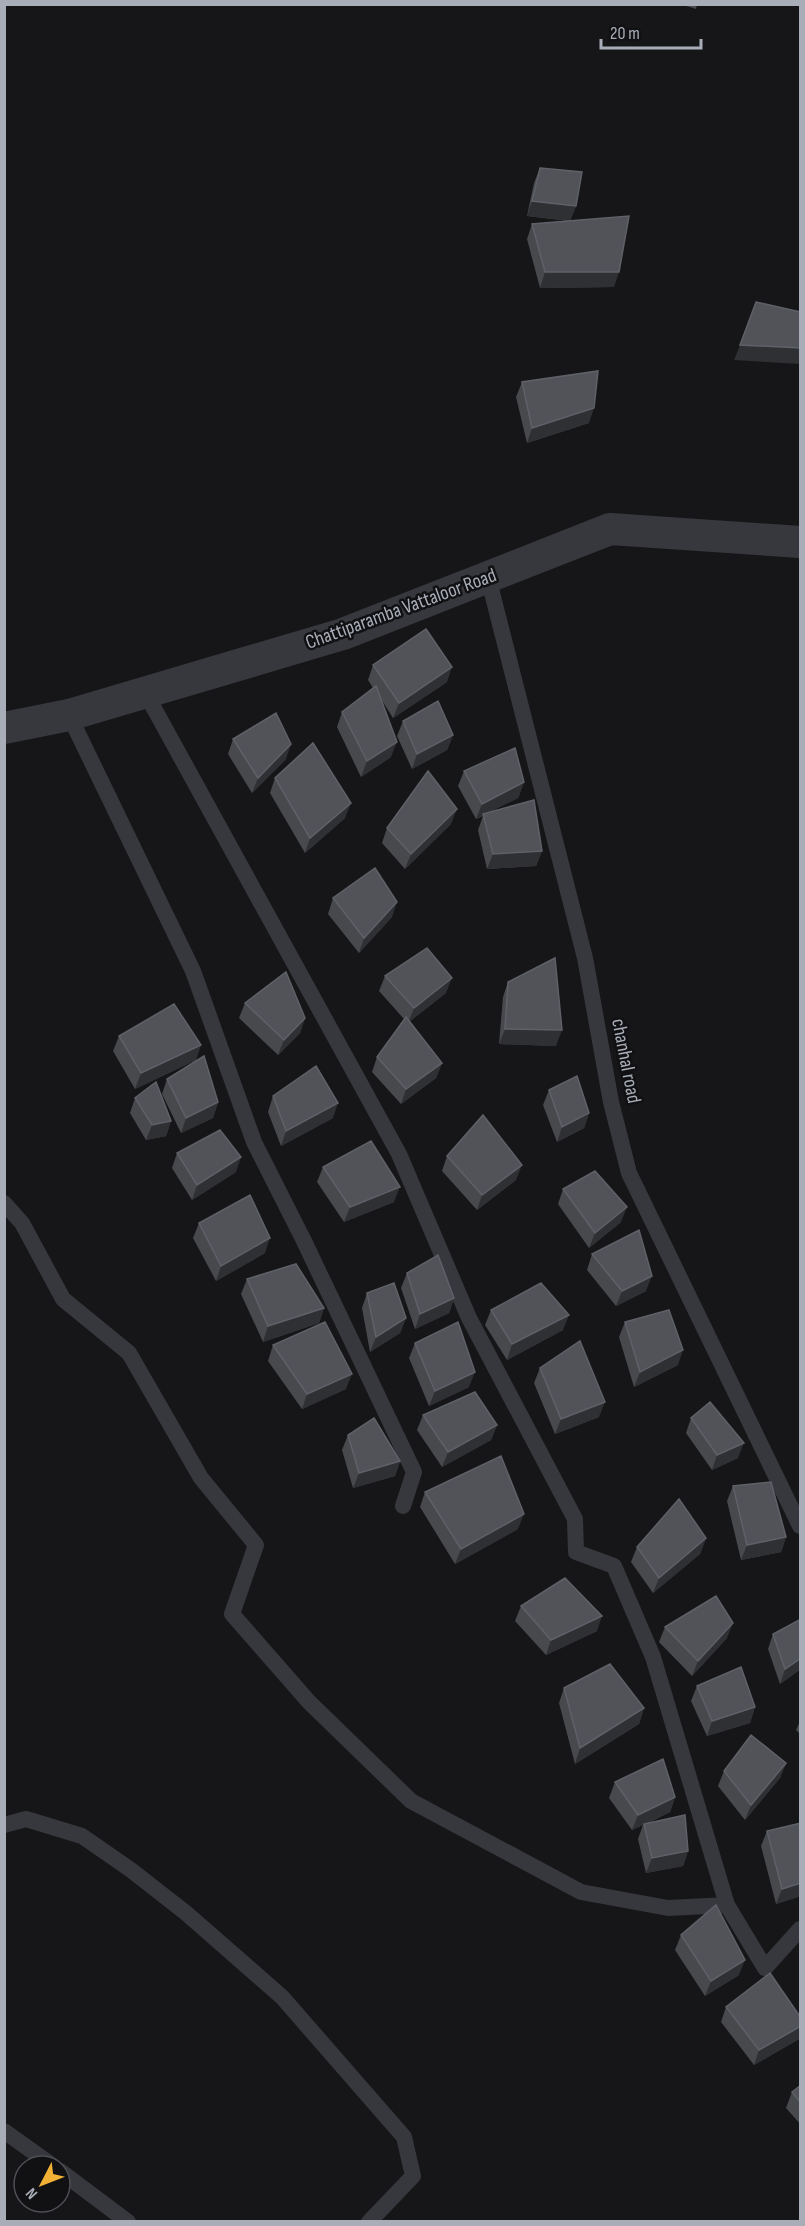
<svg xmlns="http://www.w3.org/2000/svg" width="805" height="2226" font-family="'Sofia Sans Condensed',sans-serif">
<rect width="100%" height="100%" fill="#161618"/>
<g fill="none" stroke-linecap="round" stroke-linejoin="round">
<path stroke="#37383d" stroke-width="16" d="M488,577l97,381 26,144 18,71 171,353
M145,692l254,462 70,164 106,201 1,33 38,14 39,91 74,248 38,63 35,-39
M69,715l124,256 61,171 50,99 110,231 -11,34
M4,1203l18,20 41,76 66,54 72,125 55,67 -24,69 77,88 102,99 170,91 87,16 59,-3
M4,1825l22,-6 56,17 49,34 55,43 96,84 122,140 9,39 -44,46
M4,2131l49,35
M60,2171l68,51"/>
<path stroke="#37383d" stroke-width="32" d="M4,728l65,-13 274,-81 267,-105 190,13"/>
</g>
<path fill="#47494d" d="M680,4h17l-1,5z
M540,168l36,38 -6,15 44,66 -74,1 -13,-49 5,-15 37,-3 -42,-5 7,-33z
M522,382l67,41 -62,20 -11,-46z
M373,665l74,17 -54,36 -12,-19 10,58 -30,20 -24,-50 5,-15 31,-24 -5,-8z
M403,721l50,14 -6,15 -35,19 -15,-33z
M233,739l53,20 -34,34 -24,-39z
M464,771l60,11 -6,16 -31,15 55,38 -6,15 -49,3 -9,-39 5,-14 -7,3 -18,-33z
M275,778l70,40 -40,35 -35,-60z
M451,824l-46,45 -23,-26 5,-15z
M333,898l59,19 -33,36 -31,-39z
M385,976l61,17 -36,28 32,42 -6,15 -35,26 -29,-32 5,-15 27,-38 -25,-28z
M508,982l48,64 -57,-2 4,-47z
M245,1003l60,15 -5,15 -22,22 -39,-37z
M119,1036l77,24 -61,29 -22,-38z
M167,1079l51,23 -5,16 -32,15 -19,-39z
M549,1090l40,23 -5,15 -27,14 -14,-37z
M273,1096l60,22 -52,28 -13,-34z
M135,1098l36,23 -5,15 -20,4 -16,-27z
M177,1153l59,19 -44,28 -20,-32z
M447,1156l69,24 -39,30 -35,-39z
M323,1167l71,35 -50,20 -27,-40z
M563,1189l58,33 -32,26 -31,-44z
M199,1223l66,30 -49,28 -23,-43z
M592,1254l54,37 -30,15 -29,-36z
M407,1273l47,25 -5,15 -34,16 -14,-41z
M247,1279l77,29 -5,15 -56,19 -22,-48z
M367,1293l39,25 -6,15 -30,19 -8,-44z
M491,1310l72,20 -56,30 -22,-35z
M625,1322l53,43 -44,22 -15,-50z
M415,1343l54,44 -40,19 -20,-48z
M273,1345l73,44 -44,20 -34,-48z
M540,1368l59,49 -44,17 -21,-51z
M423,1415l74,10 -6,15 -49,27 -25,-37z
M691,1418l47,40 -26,12 -26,-37z
M348,1435l52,26 -5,15 -42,12 -11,-38z
M733,1486l53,51 -5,15 -40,8 -14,-59z
M425,1492l93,37 -63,35 -35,-57z
M706,1538l-6,16 -47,39 -22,-31 6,-15z
M521,1606l76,25 -51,24 -31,-34z
M801,1619v50l-21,15 -12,-35 5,-15z
M665,1627l62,11 -35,38 -33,-34z
M697,1686l58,21 -5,16 -43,13 -16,-35z
M564,1688l80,20 -5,16 -64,40 -16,-61z
M801,1719v16l-5,-5z
M786,1763l-6,15 -35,42 -27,-34 6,-15z
M615,1782l60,15 -5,15 -22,11 40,28 -5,15 -37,7 -8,-34 5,-14 -11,5 -23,-32z
M801,1823v73l-25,8 -15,-58 6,-15z
M681,1935l58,40 -34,21 -30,-46z
M726,2007l75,11v15l-2,6 -45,26 -33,-43z
M801,2085v40l-15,-17 6,-16z"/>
<path fill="#2f3033" d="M532,201l44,5 -6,15 -43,-5z
M545,272h74l-5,15 -74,1z
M740,345l61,3v14l-1,2 -66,-4z
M594,408l-5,15 -62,20 5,-15z
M452,667l-5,15 -54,36 6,-15z
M453,735l-6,15 -35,19 5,-15z
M397,742l-6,15 -30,20 6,-16z
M291,744l-5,15 -34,34 6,-15z
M524,782l-6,16 -42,21 6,-15z
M351,803l-6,15 -40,35 5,-15z
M457,809l-6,15 -46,45 6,-15z
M542,851l-6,15 -49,3 6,-15z
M397,902l-5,15 -33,36 5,-15z
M452,978l-6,15 -38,30 6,-15z
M305,1018l-5,15 -22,22 6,-15z
M505,1029l57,1 -6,16 -57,-2z
M201,1045l-5,15 -61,29 6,-16z
M442,1063l-6,15 -35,26 5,-15z
M218,1102l-5,16 -32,15 5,-15z
M338,1103l-5,15 -52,28 5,-15z
M589,1113l-5,15 -27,14 5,-15z
M171,1121l-5,15 -20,4 6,-15z
M241,1157l-5,15 -44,28 5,-15z
M522,1165l-6,15 -39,30 5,-15z
M400,1187l-6,15 -50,20 6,-15z
M627,1207l-6,15 -32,26 6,-15z
M270,1238l-5,15 -49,28 5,-15z
M652,1276l-6,15 -30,15 6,-15z
M454,1298l-5,15 -34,16 5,-15z
M324,1308l-5,15 -56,19 5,-16z
M569,1315l-6,15 -56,30 5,-16z
M406,1318l-6,15 -30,19 6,-15z
M683,1350l-5,15 -44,22 6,-15z
M475,1372l-6,15 -40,19 6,-15z
M352,1374l-6,15 -44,20 5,-15z
M605,1402l-6,15 -44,17 6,-15z
M497,1425l-6,15 -49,27 6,-15z
M744,1443l-6,15 -26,12 5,-15z
M400,1461l-5,15 -42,12 6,-15z
M524,1514l-6,15 -63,35 6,-15z
M786,1537l-5,15 -40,8 6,-15z
M706,1538l-6,16 -47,39 6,-15z
M602,1616l-5,15 -51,24 5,-15z
M733,1623l-6,15 -35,38 6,-15z
M801,1658v11l-21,15 5,-15z
M755,1707l-5,16 -43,13 5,-15z
M644,1708l-5,16 -64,40 5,-16z
M786,1763l-6,15 -35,42 6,-15z
M675,1797l-5,15 -38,18 6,-15z
M688,1851l-5,15 -37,7 6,-15z
M801,1883v13l-25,8 6,-15z
M745,1960l-6,15 -34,21 6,-15z
M801,2026v7l-2,6 -45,26 5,-15z"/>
<path fill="#525359" stroke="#5f6168" stroke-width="1.5" d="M540,168l42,4 -6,34 -44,-5z
M629,216l-10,56h-74l-13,-48z
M756,302l45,10v36l-61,-3z
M598,371l-4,37 -62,20 -10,-46z
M426,629l26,38 -53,36 -26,-38z
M376,686l21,56 -30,19 -25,-49z
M438,701l15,34 -36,19 -14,-33z
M276,713l15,31 -33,34 -25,-39z
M313,743l38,60 -41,35 -35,-60z
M515,748l9,34 -42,22 -18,-33z
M428,771l29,38 -46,45 -24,-26z
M534,800l8,51 -49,3 -10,-40z
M375,868l22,34 -33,36 -31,-40z
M427,948l25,30 -38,30 -29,-32z
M555,958l7,72 -57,-1 3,-47z
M286,972l19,46 -21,22 -39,-37z
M174,1004l27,41 -60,28 -22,-37z
M406,1017l36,46 -36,26 -29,-32z
M204,1056l14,46 -32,16 -19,-39z
M316,1066l22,37 -52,28 -13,-35z
M577,1076l12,37 -27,14 -13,-37z
M156,1082l15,39 -19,4 -17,-27z
M483,1115l39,50 -40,30 -35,-39z
M220,1130l21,27 -44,28 -20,-32z
M371,1141l29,46 -50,20 -27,-40z
M595,1171l32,36 -32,26 -32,-44z
M250,1195l20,43 -49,28 -22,-43z
M639,1230l13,46 -30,15 -30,-37z
M438,1255l16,43 -34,16 -13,-41z
M296,1264l28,44 -56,18 -21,-47z
M394,1283l12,35 -30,19 -9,-44z
M541,1283l28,32 -57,29 -21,-34z
M669,1310l14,40 -43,22 -15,-50z
M325,1322l27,52 -45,20 -34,-49z
M458,1322l17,50 -40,19 -20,-48z
M580,1341l25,61 -44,17 -21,-51z
M475,1392l22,33 -49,27 -25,-37z
M710,1402l34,41 -27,12 -26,-37z
M374,1418l26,43 -41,12 -11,-38z
M501,1456l23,58 -63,35 -36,-57z
M771,1482l15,55 -39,8 -14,-59z
M679,1499l27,39 -47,40 -22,-31z
M565,1578l37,38 -51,24 -30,-34z
M716,1596l17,27 -35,38 -33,-34z
M801,1619v39l-16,11 -12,-35z
M610,1664l34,44 -64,40 -16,-60z
M741,1667l14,40 -43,14 -15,-35z
M751,1735l35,28 -35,42 -27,-34z
M663,1759l12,38 -37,18 -23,-33z
M685,1815l3,36 -36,7 -8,-34z
M801,1823v60l-19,6 -15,-58z
M716,1905l29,55 -34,21 -30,-46z
M770,1973l31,45v8l-42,24 -33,-43z
M801,2085v18l-9,-11z"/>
<g text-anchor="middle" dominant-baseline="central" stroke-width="5" stroke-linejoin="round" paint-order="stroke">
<g font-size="20" fill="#a8adb8" stroke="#111113">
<text transform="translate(401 609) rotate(-20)">Chattiparamba Vattaloor Road</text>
<text transform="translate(626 1061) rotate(79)">chanhal road</text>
</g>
</g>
<rect width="805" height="2226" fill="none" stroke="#a8adb8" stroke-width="12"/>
<g transform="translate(42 2184) rotate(228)"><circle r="28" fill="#111113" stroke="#4d4f55" stroke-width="1.5"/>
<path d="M0-4.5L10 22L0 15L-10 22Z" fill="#f2b134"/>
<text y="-9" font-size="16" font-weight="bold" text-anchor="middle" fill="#a8adb8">N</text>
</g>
<path d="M601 39v9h100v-9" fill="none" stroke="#a8adb8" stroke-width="3"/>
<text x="610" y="39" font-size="18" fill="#a8adb8" stroke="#111113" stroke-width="4.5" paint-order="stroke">20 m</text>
</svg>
